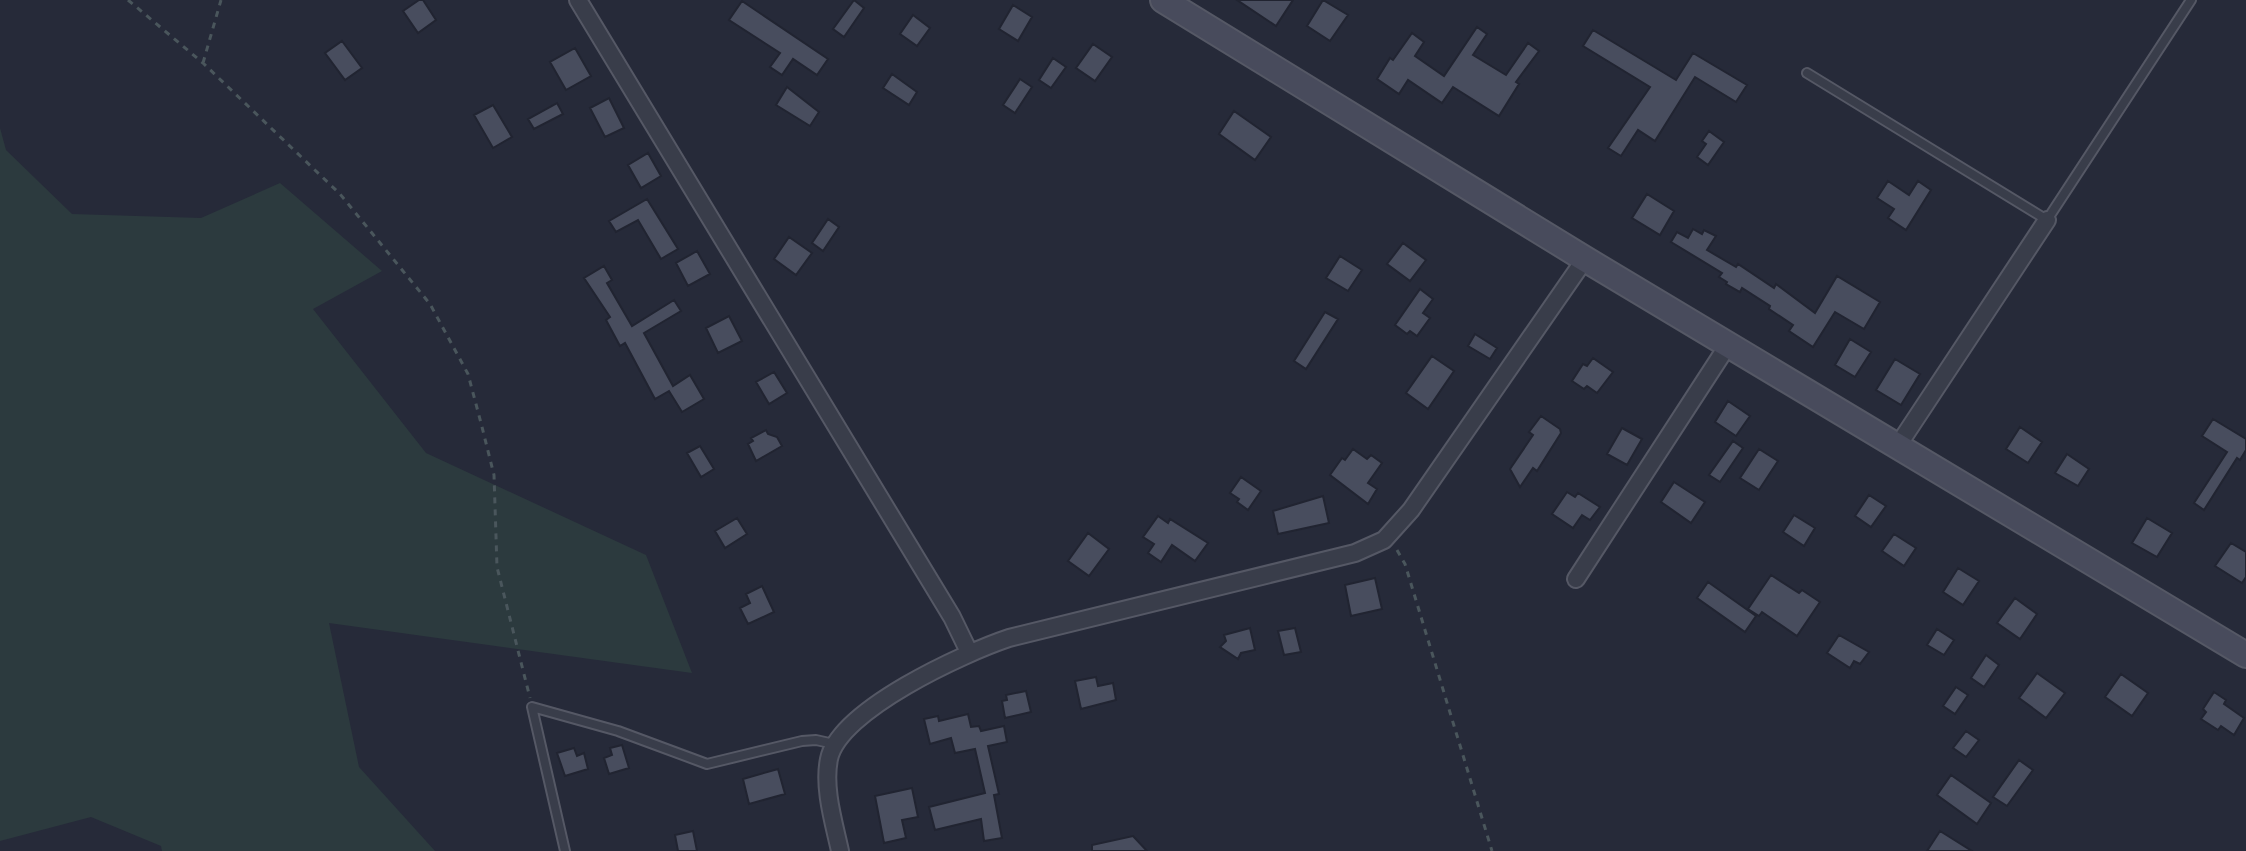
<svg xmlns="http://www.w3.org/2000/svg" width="2246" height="851" font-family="'Noto Sans',sans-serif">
<rect width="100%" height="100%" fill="#262a39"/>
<path fill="#2c3a3e" d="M0,128l6,22 66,64 129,4 79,-35 102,88 -69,38 113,144 220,102 46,118 -363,-50 30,144 76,84h-273l-1,-5 -70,-29 -91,24z"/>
<path fill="#484d5e" stroke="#212431" stroke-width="2" d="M419,0h4l13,20 -18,13 -15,-22z
M854,0l10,8 -20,29 -11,-8z
M1237,0h56l-17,26z
M1323,0l25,15 -18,26 -23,-15z
M742,1l86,58 -11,16 -24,-16 -11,16 -12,-8 10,-14 -51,-33z
M1013,5l19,12 -14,24 -19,-12z
M913,15l17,13 -13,18 -17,-12z
M1477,27l10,7 -14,21 33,20 22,-32 11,8 -23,31 3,2 -20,32 -46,-29 -11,16 -34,-23 -9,14 -22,-15 13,-21 3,2 19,-27 12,9 -9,14 29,20z
M1593,30l83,50 17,-27 54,32 -11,17 -41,-25 -40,64 -17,-11 -17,26 -13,-8 42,-61 -67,-41z
M342,41l20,27 -17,12 -20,-27z
M1093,44l19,13 -17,24 -19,-13z
M575,48l16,28 -25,14 -16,-28z
M1053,58l13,9 -15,21 -12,-8z
M892,74l25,18 -8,13 -26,-17z
M1020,79l12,8 -17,26 -12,-8z
M787,87l32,25 -9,14 -34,-21z
M609,98l15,30 -19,9 -15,-29z
M557,103l6,11 -29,15 -6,-10z
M493,105l19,32 -19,11 -19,-33z
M1234,111l37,26 -16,23 -36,-26z
M1709,131l15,11 -16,23 -11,-8 9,-13 -4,-3z
M648,153l13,23 -20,12 -13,-23z
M1888,181l21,14 9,-14 13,9 -25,40 -18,-12 6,-9 -17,-11z
M1647,194l27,17 -14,24 -28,-17z
M647,199l31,50 -17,10 -23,-39 -22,12 -7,-11z
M828,219l11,8 -16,24 -11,-8z
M1693,229l9,5 2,-4 12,6 -9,14 29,17 2,-3 36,24 2,-4 39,29 22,-37 43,26 -16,27 -29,-17 -22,35 -24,-16 4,-6 -24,-16 1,-3 -28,-18 -2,4 -14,-8 1,-2 -8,-5 3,-4 -51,-31 6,-10 11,6z
M789,237l23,16 -16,22 -22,-16z
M1403,243l23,17 -16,21 -23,-17z
M697,251l13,23 -22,12 -12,-23z
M1340,256l22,14 -14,21 -22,-13z
M604,266l8,14 -5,3 25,43 42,-26 7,11 -37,22 29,53 17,-11 14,24 -22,13 -13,-21 -14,8 -30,-56 -5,3 -14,-26 4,-3 -26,-39z
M1420,289l13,10 -10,14 7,5 -13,18 -7,-5 -3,3 -12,-9z
M1325,312l13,7 -32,50 -12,-8z
M729,316l13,25 -24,12 -12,-25z
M1475,334l22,14 -7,11 -22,-13z
M1850,339l21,13 -16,25 -20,-12z
M1432,356l22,15 -26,38 -22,-16z
M1593,358l20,14 -16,21 -10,-7 -3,3 -12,-8 11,-17 4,2z
M1895,359l25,15 -19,31 -25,-15z
M774,372l13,21 -18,11 -13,-22z
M1728,401l22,15 -14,20 -21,-14z
M1541,416l19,13 1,4 -24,38 -4,-3 -13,19 -10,-18 23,-34 -4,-3z
M2213,419l33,20v11l-6,10 -3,-2 -33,52 -10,-7 33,-51 -25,-16z
M2020,427l22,15 -14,21 -22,-14z
M1622,428l20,11 -15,26 -20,-11z
M766,430l2,4 9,3 5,9 -26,15 -8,-17 5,-3 -2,-3z
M1733,441l10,7 -23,34 -11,-7z
M700,446l14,23 -13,8 -14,-24z
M1353,449l14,10 4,-4 11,8 -14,20 9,6 -9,15 -38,-29 12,-17 3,2z
M1759,449l19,12 -19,29 -19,-12z
M2067,454l22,15 -11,17 -23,-13z
M1241,477l20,14 -13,19 -11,-8 2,-3 -9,-6z
M1674,482l31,20 -14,21 -30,-21z
M1567,492l8,5 3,-4 22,14 -10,13 -8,-5 -9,13 -21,-14z
M1869,495l17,11 -15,21 -16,-11z
M1323,496l6,27 -51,11 -5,-23z
M1794,515l21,13 -11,18 -21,-14z
M1158,516l10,7 2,-4 38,24 -13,18 -23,-16 -11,17 -13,-9 6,-9 -11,-7z
M737,518l10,16 -22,14 -10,-17z
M2147,518l25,15 -15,24 -25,-14z
M1088,533l21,16 -20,27 -21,-15z
M1894,534l22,14 -12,18 -22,-15z
M2231,543l15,9v25l-4,6 -27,-17z
M1958,568l21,13 -16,24 -20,-13z
M1771,575l28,18 3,-3 18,12 -23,34 -35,-24 -3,4 -11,-7z
M1375,578l7,31 -31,7 -6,-31z
M1708,582l48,34 -11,16 -48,-34z
M762,586l12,26 -26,12 -8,-16 10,-5 -4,-9z
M2015,598l22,16 -17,25 -23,-16z
M1250,628l5,22 -14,3 -3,6 -18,-12 6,-6 -2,-6z
M1295,628l6,24 -17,3 -6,-24z
M1937,629l17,11 -10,15 -17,-10z
M1839,635l30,17 -9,12 -6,-3 -4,7 -23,-15z
M1986,655l13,10 -15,22 -13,-9z
M2037,673l28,20 -19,25 -27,-20z
M2121,674l27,19 -16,23 -27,-19z
M1096,677l2,9 15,-3 3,17 -35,9 -6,-28z
M1956,687l12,8 -13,19 -12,-8z
M1026,691l5,21 -26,6 -3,-17 5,-1 -1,-5z
M2214,692l12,8 -2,4 20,14 -10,17 -13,-9 -3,4 -17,-11 5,-7 -3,-3z
M968,714l3,13 8,-1 2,5 23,-5 3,16 -19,4 11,48 -5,1 8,43 -18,3 -3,-22 -46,11 -6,-23 56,-14 -10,-44 -20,4 -4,-15 -21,6 -6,-25 14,-3 1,5z
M1966,731l13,9 -13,17 -13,-9z
M622,745l7,23 -20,6 -5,-16 8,-3 -2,-7z
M574,748l3,8 7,-3 4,16 -23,7 -8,-23z
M2019,760l14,10 -26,36 -14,-9z
M778,769l7,25 -36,10 -6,-25z
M1951,775l40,28 -14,21 -40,-29z
M912,788l6,29 -16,3 4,18 -22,5 -9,-47z
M693,831l4,20h-19l-3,-16z
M1940,831l32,20h-45z
M1133,836l14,15h-55v-6z"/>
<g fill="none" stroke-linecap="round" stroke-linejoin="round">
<g stroke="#555865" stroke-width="12">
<path id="lane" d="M1807,73l240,147 144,-220
M565,851l-33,-144 86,24 89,33 95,-23 14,-1 18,4"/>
</g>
<g stroke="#555865" stroke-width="20">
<path id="street" d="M578,0l374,617 17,35
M1897,447l150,-227
M1576,579l152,-234
M840,851c-6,-28 -17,-63 -11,-92 10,-49 135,-106 180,-121l346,-85 29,-13 27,-30 174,-251"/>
</g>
<g stroke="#555865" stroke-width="28">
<path id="secondary" d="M1163,0l422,259 661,396"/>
</g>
<path stroke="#4a565c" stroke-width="3" stroke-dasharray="6 6" stroke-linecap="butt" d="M128,0l75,63 137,131 90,110 38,70 13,49 13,52 3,92 33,131
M203,63l18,-63
M1397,550l8,14 87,287"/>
<use href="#lane" stroke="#393d4a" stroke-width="8"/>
<use href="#street" stroke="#393d4a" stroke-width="16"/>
<use href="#secondary" stroke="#484b5c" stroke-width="24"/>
</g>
</svg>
